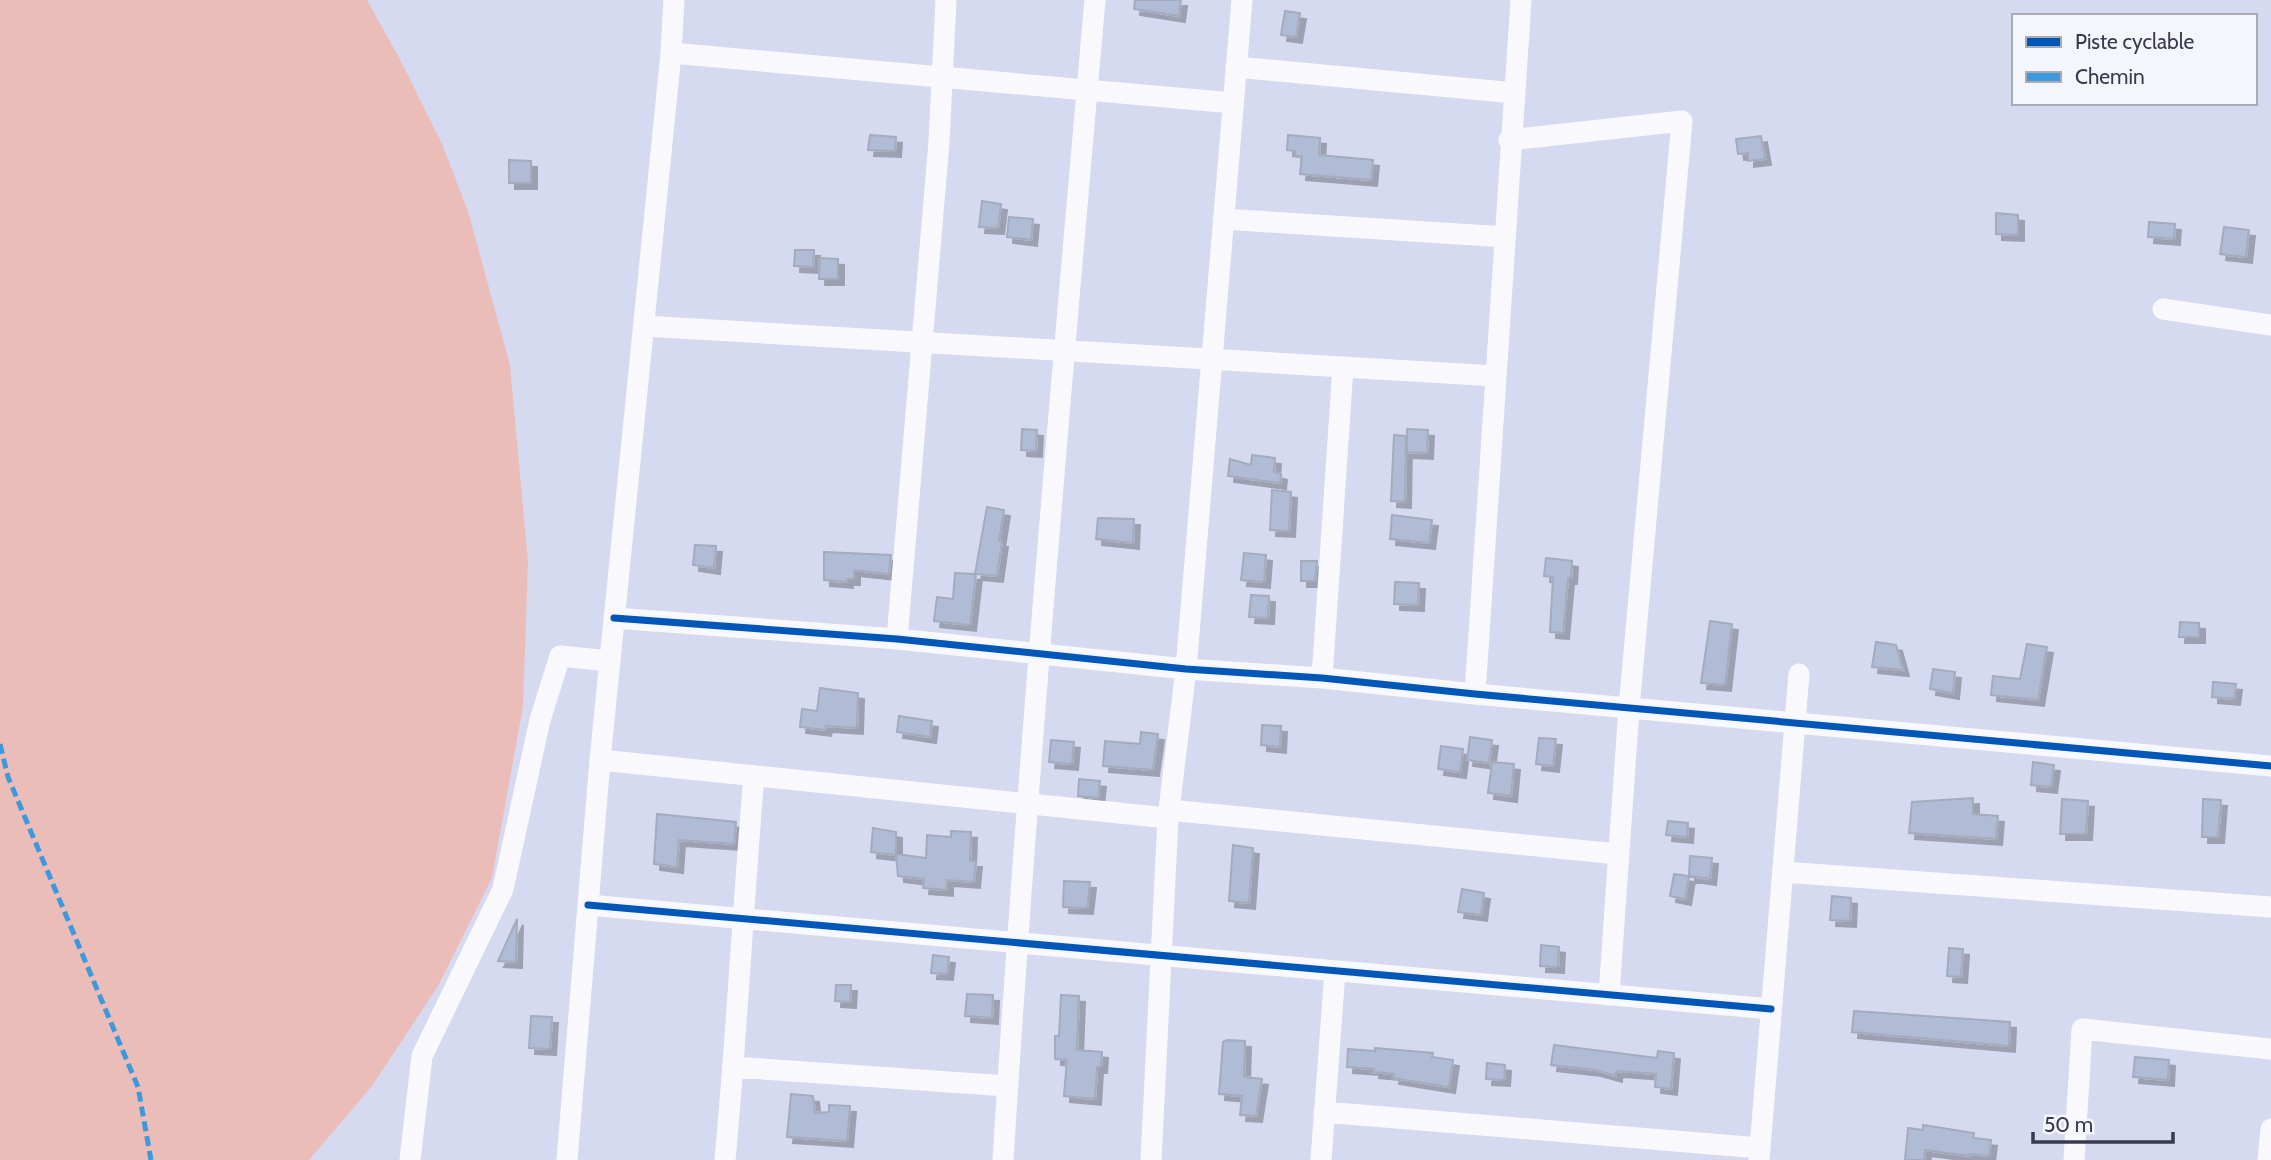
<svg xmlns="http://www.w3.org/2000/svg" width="2271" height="1160" font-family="Cabin,sans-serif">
<defs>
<filter id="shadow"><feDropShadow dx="6" dy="6" stdDeviation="0" flood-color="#0004"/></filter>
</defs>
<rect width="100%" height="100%" fill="#d6daf0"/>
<path fill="#ebbdb9" d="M0,0h367l36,65 39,79 26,67 42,154 18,197 -5,144 -31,172 -54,108 -66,100 -63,74h-309z"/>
<path fill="#b0bcd6" stroke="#a3abbd" stroke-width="2" filter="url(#shadow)" d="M1135,0h46l-2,16 -45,-7z
M1285,11l15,2 -4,24 -15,-2z
M870,135l26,2 -1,14 -27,-1z
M1288,135l32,3 -1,17 54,5 -2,20 -71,-6 2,-18h-7v-5l-8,-1z
M1761,136l4,23 -17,2v-8l-10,1 -2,-15z
M509,160l22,1v22h-22z
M982,201l19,3 -3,24 -19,-1z
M1996,213l22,2v20l-22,-1z
M1009,217l24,2 -2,21 -24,-3z
M2149,222l26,2 -1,15 -26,-2z
M2224,227l25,3 -3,27 -26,-3z
M795,250h19l-1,17 -19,-1z
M820,258l18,1v20h-19z
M1022,429l15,1 -1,21 -15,-1z
M1407,429l21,1 -1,23 -20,-1z
M1394,435l12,1 -1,66 -14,-1z
M1252,455l23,3 -1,14 7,2 -1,9 -52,-7 2,-17 21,6z
M1272,490l19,2 -2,39 -19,-1z
M987,507l17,3 -5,31h3l-5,35 -21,-2 -6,51 -36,-4 3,-24 16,2 2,-26 20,1z
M1392,515l40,5 -3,23 -39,-4z
M1098,518l36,1 -1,24 -37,-4z
M695,545l21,1 -2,22 -21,-3z
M824,552l67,3 -2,19 -35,-4v9h-7v3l-23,-2z
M1244,553l22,2 -2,27 -23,-2z
M1546,558l26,3 -1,17h-3l-5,55 -13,-1 3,-55 -9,-1z
M1301,561h16l-2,20h-14z
M1395,582l24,1 -1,22 -24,-1z
M1251,595l18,1 -1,22 -19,-1z
M1710,621l22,3 -7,61 -24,-2z
M2180,622l19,1v14h-20z
M1876,642l20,3 7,25 -31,-3z
M2027,644l20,3 -9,53 -47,-5 2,-19 27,3z
M1933,669l22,3 -2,21 -23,-4z
M2213,682l23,2 -2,15 -22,-2z
M820,688l38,5 -1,35 -31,-2 -1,4 -25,-3 2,-18 15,2z
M899,716l33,5 -2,16 -33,-5z
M1262,725l19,1 -1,21 -19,-2z
M1141,732l17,2 -5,36 -50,-4 2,-25 35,3z
M1470,737l22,3 -3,23 -22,-3z
M1539,738l17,1 -3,27 -17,-2z
M1051,740l23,2 -2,22 -23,-2z
M1441,746l22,3 -3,23 -22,-3z
M1492,762l22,2 -3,32 -23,-3z
M2033,762l21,3 -3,22 -20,-2z
M1079,779l21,2 -2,17 -20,-2z
M1973,798v16l25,2 -2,23 -87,-6 3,-31z
M2062,799l26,2 -2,33h-26z
M2203,799l18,1 -3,37h-16z
M657,814l79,8 -2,22 -55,-4 -2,27 -23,-3z
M1668,821l20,2 -1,14 -21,-2z
M873,828l23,4v23l-25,-3z
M951,831l20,1 -1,29h6l-2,21 -27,-2v10l-24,-2 1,-9 -26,-3 -2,-22 30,4 1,-23 24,2z
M1233,845l20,3 -4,55 -20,-2z
M1690,856l22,2 -2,21 -21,-3z
M1674,874l15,2 -4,23 -15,-3z
M1064,881l26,1 -3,26 -24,-1z
M1462,889l22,4 -3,22 -23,-3z
M1832,896l19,2 -1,23 -20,-1z
M517,919l-1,43 -18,-1z
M1541,945l18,2 -1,20 -18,-1z
M1949,948l14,1 -2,28 -14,-1z
M933,955l16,2 -2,17 -16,-1z
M836,985h15l-1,17 -15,-1z
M967,994l26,1 -1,23 -27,-2z
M1061,995l18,1 -2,54 25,2 -1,15h-4l-2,32 -31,-3 3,-36 -12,-1v-23h4z
M1854,1011l156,11 -1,24 -157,-14z
M531,1016l21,1 -2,32 -21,-1z
M1227,1040l18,1 -1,36 18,2 -6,37 -16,-1 2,-19 -23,-2 4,-52z
M1554,1045l103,13 1,-7 16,2 -3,36 -16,-2 1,-13 -37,-3 -3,1v4l-21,-6 -44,-5z
M1375,1048l58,5 -1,4 21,3 -4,27 -56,-9 1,-4 -21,-2 1,-3 -27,-2 1,-18 27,2z
M2135,1057l34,3 -1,20 -35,-3z
M1487,1063l18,2 -1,15 -18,-1z
M791,1094l22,2 2,17 14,-1v-7l21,1 -3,35 -60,-4z
M1923,1125l51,8 -1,5 18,2 -2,16 -19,-2v2l-45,-6 -1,10h-19l3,-32 15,2z"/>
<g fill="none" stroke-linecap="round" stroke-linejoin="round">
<path stroke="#f9f9fd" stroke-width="21" d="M671,53l562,50
M1236,67l279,26
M1509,140l173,-19 -53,587 -20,287
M1223,219l282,18
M2163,309l108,16
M644,326l852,50
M614,618l283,21 289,30 136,9 153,16 796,72
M897,639l42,-497 7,-142
M1322,678l21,-311
M1475,694l46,-694
M600,760l568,58
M1169,810l449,44
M1783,872l488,35
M588,905l1183,104
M734,1067l273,19
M1324,1112l436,36
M410,1160l12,-104 81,-167 37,-169 20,-64 50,5
M567,1160l33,-400 71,-707 3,-53
M725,1160c12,-128 18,-256 29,-384
M1003,1160c24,-387 58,-774 92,-1160
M1151,1160l17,-342 18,-149 56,-669
M1321,1160l14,-189
M1759,1160l40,-486
M2074,1160l8,-131 189,20
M2268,1160l3,-31"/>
<path stroke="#3e98dc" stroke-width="5" stroke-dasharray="10 5" stroke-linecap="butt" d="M0,744l8,33 130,310 13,73"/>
<g stroke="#f4f6fb" stroke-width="11">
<path id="cycleway" d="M614,618l283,21 289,30 136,9 153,16 796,72
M588,905l1183,104"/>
</g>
<use href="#cycleway" stroke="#0057b8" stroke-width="7"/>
</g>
<rect x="2012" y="14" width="245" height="91" fill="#f4f6fb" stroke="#a9abb6" stroke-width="2"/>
<rect x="2026" y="37" width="35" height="10" fill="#0057b8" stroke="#a9abb6" stroke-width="2"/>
<text x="2075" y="49" font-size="21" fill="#383b4f">Piste cyclable</text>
<rect x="2026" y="72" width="35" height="10" fill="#3e98dc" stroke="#a9abb6" stroke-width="2"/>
<text x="2075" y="84" font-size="21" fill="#383b4f">Chemin</text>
<path d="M2033 1132v10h140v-10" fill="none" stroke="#383b4f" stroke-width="3.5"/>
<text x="2044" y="1132" font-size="21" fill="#383b4f" stroke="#f4f6fb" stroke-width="5" paint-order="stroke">50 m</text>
</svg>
